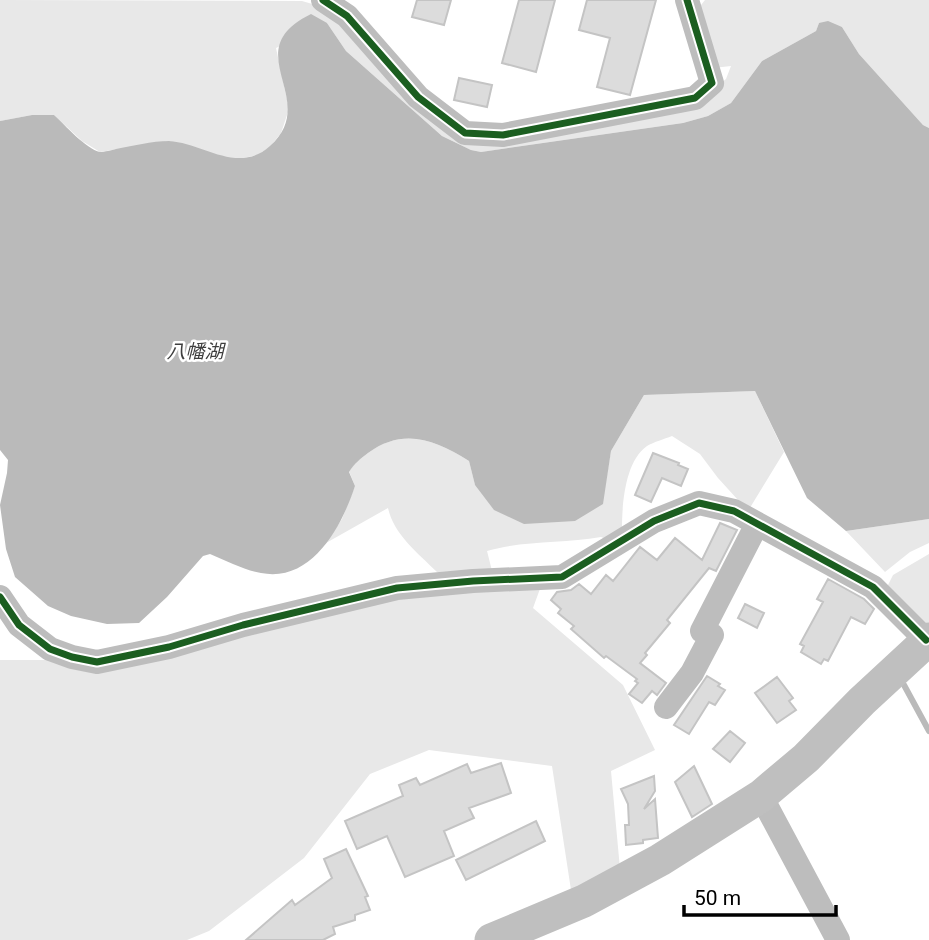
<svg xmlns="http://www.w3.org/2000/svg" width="929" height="940" font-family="Roboto,'Noto Sans JP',sans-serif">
<rect width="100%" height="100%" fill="#fff"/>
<path fill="#e8e8e8" d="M0,0l302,1 24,7 133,129 234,-31 33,-27 5,-13 -18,2 -16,-58 8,-10h224v128l-6,-3 -64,-71 -17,-27 -23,-4 -3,8 -54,30 -31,42 -23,13 -25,7 -202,29 -10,-2 -29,-14 -96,-85 -19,-28 -51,25 13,61 -8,24 -11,14 -13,8 -22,5 -66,-19 -69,11 -18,-11 -28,-26h-22l-32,6z
M755,391l29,61 -36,59 -30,-33 -18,-24 -28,-18c-8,3 -18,6 -25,10 -22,15 -25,59 -25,82l-16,11 -5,-2c-38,7 -77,3 -114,14l5,20 -55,1c-19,-19 -43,-37 -49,-64l-62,35 16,-24 13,-33 -6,-15c6,-8 11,-12 19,-18 36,-26 67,-13 101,8l6,24 127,19 9,-53 33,-56z
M929,519v24l-19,9 -25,20 -39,-41z
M929,554v71l-1,1 -41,-39 6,-12z
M541,586l-8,22 90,77 32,65 -44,21 9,98 -49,21 -19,-124 -123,-16 -59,24 -66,84 -95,73 -22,9h-187v-280h56l366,-67z"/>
<path fill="#bababa" d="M311,14l16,9 19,28 96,85 29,14 10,2 202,-29 25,-7 23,-13 31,-42 54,-30 3,-8 9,-2 14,6 17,27 64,71 6,3v391l-83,12 -39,-33 -52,-107 -111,4 -33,56 -8,53 -28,17 -51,3 -30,-14 -19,-25 -6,-24c-34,-21 -65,-34 -101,-8 -8,6 -13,10 -19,19l6,14c-13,40 -43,97 -94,87 -17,-3 -34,-12 -51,-19l-7,2 -36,41 -28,26 -32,1 -36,-8 -23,-10 -33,-29 -9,-28 -6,-44 7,-32 1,-13 -8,-10v-329l32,-6h22c11,10 32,34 46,37 4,0 12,-2 16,-3 16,-3 36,-8 53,-8 34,2 69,34 101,5 52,-47 -35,-95 41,-132z"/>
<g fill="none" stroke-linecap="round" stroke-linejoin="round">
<path stroke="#bababa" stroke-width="6" d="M904,685l25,46"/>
</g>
<path fill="#dcdcdc" stroke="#c4c4c4" stroke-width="2" d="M417,0h34l-7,25 -32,-8z
M519,0h36l-19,72 -34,-9z
M587,0h69l-26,95 -33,-8 13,-49 -31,-8z
M459,78l33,7 -5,22 -33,-7z
M653,453l26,10 -1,2 10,4 -7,17 -19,-8 -11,24 -16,-7z
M720,523l17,7 -21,41 -7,-3 -42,52 3,3 -25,30 2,2 -7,8 26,20 -9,12 -5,-4 -10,12 -13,-9 9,-11 -3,-2 2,-2 -31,-23 -2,2 -33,-29 3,-3 -16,-13 3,-4 -10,-9 6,-8 14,-2 8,-6 12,10 15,-19 7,6 27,-34 17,13 18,-22 27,22z
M828,579l36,20 10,10 -9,15 -14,-7 -23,44 -4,-2 -3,5 -20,-12 3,-6 -4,-2 23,-42 -6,-3z
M745,604l19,9 -7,15 -19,-10z
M707,676l13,8 -2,2 7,4 -10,15 -6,-3 -20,32 -15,-9z
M777,677l16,21 -4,3 7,9 -19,13 -22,-30z
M730,731l15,12 -15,19 -17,-13z
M501,763l10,30 -42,15 5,10 -30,13 10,25 -49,21 -18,-41 -30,13 -12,-28 58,-25 -4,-11 17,-7 4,7 47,-21 4,9z
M694,766l18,38 -20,13 -17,-35z
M654,776l1,15 -11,18 11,-10 3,39 -15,2v3l-17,2 -1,-20h4l-1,-21 -7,-15z
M536,821l9,20 -79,39 -10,-20z
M346,849l22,47 -3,1 5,13 -15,5v5l-22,7 2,7 -12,6h-77l46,-40 3,5 37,-27 -8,-19z"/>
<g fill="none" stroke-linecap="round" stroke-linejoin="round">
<path stroke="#bdbdbd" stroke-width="24" d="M323,0l24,16 71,81 47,36 38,2 192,-37 17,-15 -25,-83
M0,597l19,28 31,24 22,8 25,5 72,-15 74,-22 154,-37 76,-7 89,-4 92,-56 45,-18 35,8 139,76 53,53
M666,707l26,-34 20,-38 -10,-4 55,-107
M761,796l77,144"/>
<path stroke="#bfbfbf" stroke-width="33" d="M491,940l93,-39 76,-41 101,-64 45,-38 56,-57 67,-62"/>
<g stroke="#fff" stroke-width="11">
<path id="cycleway" d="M323,0l24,16 71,81 47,36 38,2 192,-37 17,-15 -25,-83
M0,597l19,28 31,24 22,8 25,5 72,-15 74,-22 154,-37 76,-7 89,-4 92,-56 45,-18 35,8 139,76 53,53"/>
</g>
<use href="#cycleway" stroke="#1b5e20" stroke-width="7"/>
</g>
<g text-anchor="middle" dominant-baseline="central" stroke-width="5" stroke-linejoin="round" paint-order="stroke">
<g font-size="19" font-style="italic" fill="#3e3e3e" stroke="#fff">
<text x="195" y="351">八幡湖</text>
</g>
</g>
<path d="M684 905v10h152v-10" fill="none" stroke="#000000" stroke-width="3.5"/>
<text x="694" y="905" font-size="21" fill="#000000" stroke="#ffffff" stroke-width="5" paint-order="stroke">50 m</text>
</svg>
